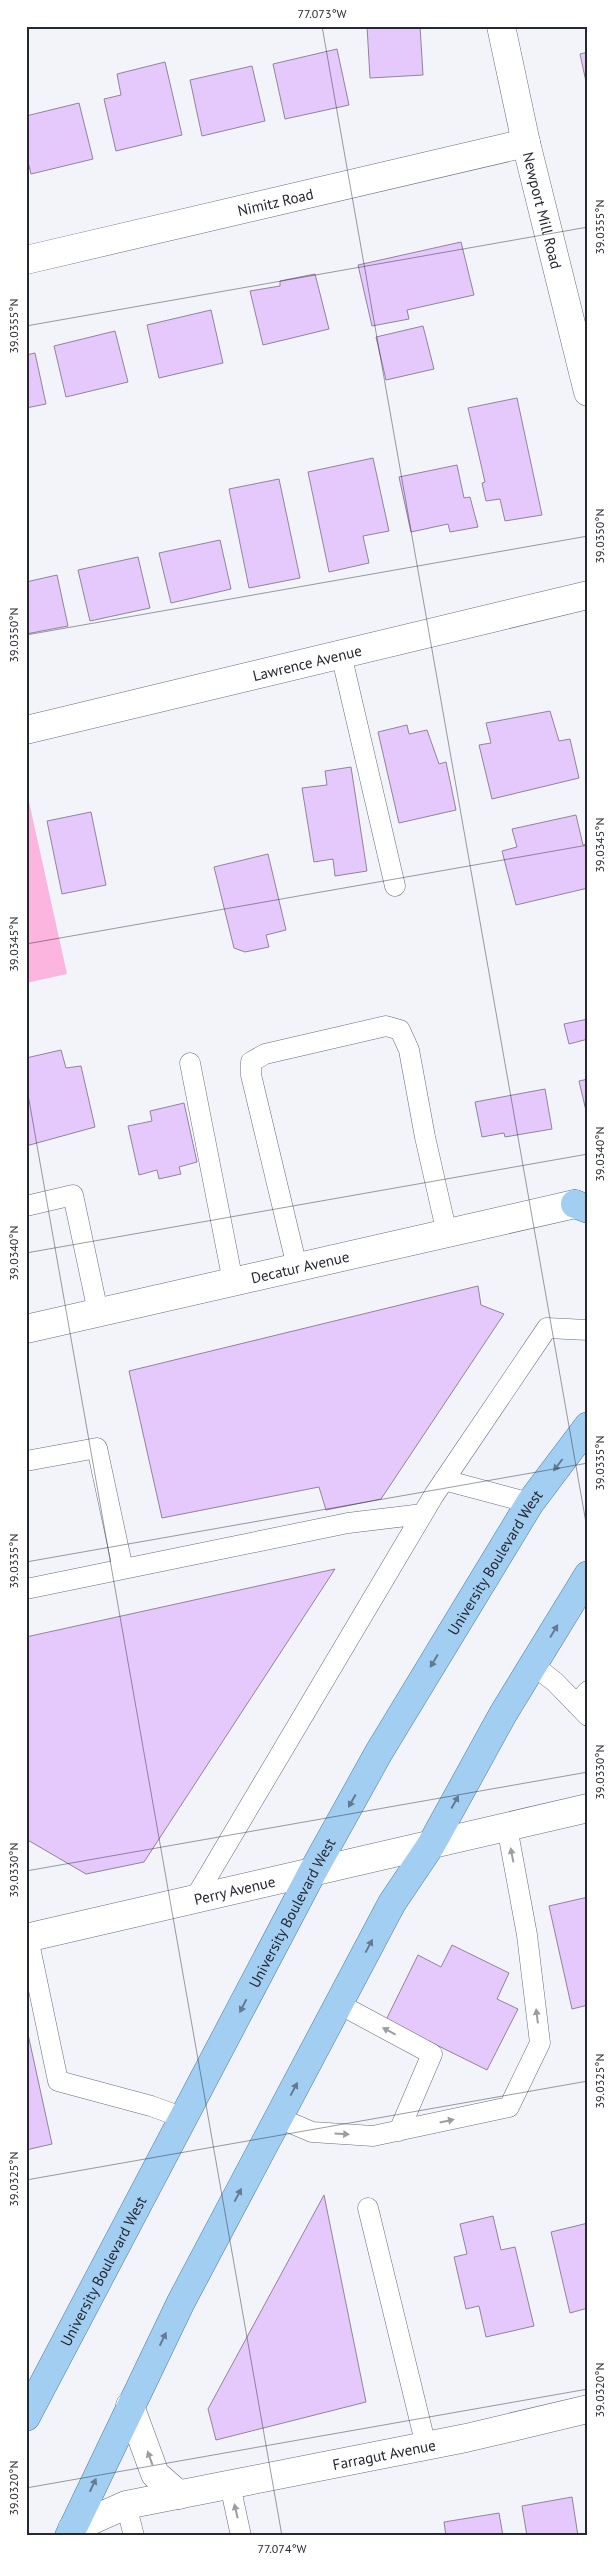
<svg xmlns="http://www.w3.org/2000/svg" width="614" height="2562" font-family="'PT Sans',sans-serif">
<rect width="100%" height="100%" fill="#f3f4fa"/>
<path fill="#fcb5df" d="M26,788l41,186 -41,9z"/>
<path fill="#e5c9fc" stroke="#91839c" d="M367,26h53l3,49 -53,3z
M337,49l12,56 -64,14 -12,-55z
M588,52v39l-8,-37z
M165,62l17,73 -66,16 -12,-52 17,-4 -4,-21z
M252,66l13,55 -63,15 -12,-56z
M79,103l14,56 -62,15 -5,-20v-38z
M461,242l13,53 -67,15 2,9 -37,7 -14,-61z
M315,274l14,55 -66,16 -13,-54 30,-5v-5z
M211,310l12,53 -64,15 -12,-53z
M423,326l11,43 -48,11 -10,-43z
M115,331l13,51 -62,15 -12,-51z
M35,353l11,51 -20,4v-53z
M517,398l25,117 -37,6 -5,-22 -14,2 -4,-18 3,-1 -17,-74z
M373,458l16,73 -26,5 6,27 -40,9 -21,-100z
M457,465l7,33 6,-1 8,30 -28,5 -2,-8 -37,8 -12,-55z
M279,479l21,99 -51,10 -20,-99z
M220,540l11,49 -60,14 -12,-50z
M138,557l12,51 -60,13 -12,-51z
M57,575l11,51 -42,8v-52z
M550,711l9,30 11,-2 9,39 -87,21 -13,-54 12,-2 -5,-20z
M407,725l2,9 18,-4 12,34 7,-2 10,48 -57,13 -21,-91z
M351,767l16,104 -32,5 -2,-17 -19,3 -12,-74 25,-3 -2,-14z
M91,812l15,73 -44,9 -15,-73z
M576,815l7,30 5,-1v44l-72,17 -14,-54 15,-4 -5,-18z
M268,854l18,76 -20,5 3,12 -24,5 -11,-4 -20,-81z
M588,1019v20l-19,5 -5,-20z
M61,1050l5,18 15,-2 14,61 -69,19v-88z
M588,1079v36h-1l-8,-34z
M545,1089l7,40 -47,8 -1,-4 -22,4 -7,-35z
M184,1103l13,59 -18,5 2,7 -22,5 -2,-9 -18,5 -11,-49 24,-5 -2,-10z
M478,1286l3,19 23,9 -123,185 -55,11 -7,-23 -157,31 -33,-147z
M335,1569l-191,293 -58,12 -60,-35v-202z
M588,1897v108l-16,4 -23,-103z
M452,1945l57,28 -12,26 21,10 -31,61 -101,-50 32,-65 23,12z
M26,2025l26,119 -26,6z
M324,2195l42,207 -150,38 -8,-31z
M493,2216l8,34 14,-3 19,79 -48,11 -7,-31 -13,3 -12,-52 13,-3 -7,-30z
M588,2223v85l-18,5 -19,-81z
M572,2497l6,39h-51l-5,-30z
M499,2513l4,23h-57l-2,-14z"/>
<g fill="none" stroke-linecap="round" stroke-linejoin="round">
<g stroke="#666b84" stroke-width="21">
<path id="service" d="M341,654l54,232
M190,1063l43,219
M26,1206l47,-11 25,117
M297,1267l-46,-192v-13l14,-8 121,-28 14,4 9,20 16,87 22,97
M26,1461l71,-13 26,121
M444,1480l86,23
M26,1589l322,-66 75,-9
M533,1665l22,17 33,34
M576,1704l12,-13
M195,1898l239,-403 113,-167 41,2
M28,1938l30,143 93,25 33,12
M339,2004l93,50 -33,77
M279,2118l33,14 61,4 136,-29 31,-64 -13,-108 -20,-108
M368,2208l58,238
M230,2485l11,51
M126,2505l8,31"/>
</g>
<g stroke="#666b84" stroke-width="29">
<g id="minor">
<path id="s1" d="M26,260l500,-117"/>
<path id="s2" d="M26,730l562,-135"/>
<path id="s3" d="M26,1329l549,-125"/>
<path id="s4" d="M26,1938l562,-130"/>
<path d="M130,2406l25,68 24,21"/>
<path id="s5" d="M72,2529l54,-24 340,-67 122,-29"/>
</g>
</g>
<g stroke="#666b84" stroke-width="29">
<g id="tertiary">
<path id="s6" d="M501,26l25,117 62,249"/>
</g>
</g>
<g stroke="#4d7fa8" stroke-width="29">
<g id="primary">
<path d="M575,1204l13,5"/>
<path id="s7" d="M26,2417l287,-546 66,-119 151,-249 58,-77"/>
<path d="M69,2536l112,-234 211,-399 39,-58 72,-131 85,-139"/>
</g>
</g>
<use href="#service" stroke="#fff" stroke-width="20"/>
<use href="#minor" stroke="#fff" stroke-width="28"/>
<use href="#tertiary" stroke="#fff" stroke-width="28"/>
<use href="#primary" stroke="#a1cef1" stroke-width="28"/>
</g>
<defs><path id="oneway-solid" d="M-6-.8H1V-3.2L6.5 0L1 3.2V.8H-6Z" transform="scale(1.25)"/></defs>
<g fill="#637a92">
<use href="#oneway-solid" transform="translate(558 1465) rotate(127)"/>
<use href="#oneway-solid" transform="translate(554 1631) rotate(-59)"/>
<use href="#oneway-solid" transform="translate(434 1661) rotate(121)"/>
<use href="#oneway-solid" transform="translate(352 1801) rotate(119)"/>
<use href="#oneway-solid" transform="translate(455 1802) rotate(-61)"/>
<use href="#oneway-solid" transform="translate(369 1946) rotate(-62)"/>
<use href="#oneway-solid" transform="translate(243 2006) rotate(117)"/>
<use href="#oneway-solid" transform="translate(294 2089) rotate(-62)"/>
<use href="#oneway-solid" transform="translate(238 2195) rotate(-62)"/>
<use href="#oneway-solid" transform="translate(163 2339) rotate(-64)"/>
<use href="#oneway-solid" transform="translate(93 2485) rotate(-65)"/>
</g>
<g fill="#9d9ea3">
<use href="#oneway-solid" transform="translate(512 1855) rotate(-101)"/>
<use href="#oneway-solid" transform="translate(537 2016) rotate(-97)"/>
<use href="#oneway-solid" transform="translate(389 2031) rotate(-152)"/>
<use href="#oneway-solid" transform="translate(447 2121) rotate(-12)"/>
<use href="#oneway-solid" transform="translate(342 2134) rotate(4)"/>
<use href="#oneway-solid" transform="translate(150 2458) rotate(-110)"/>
<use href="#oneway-solid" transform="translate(236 2511) rotate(-103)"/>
</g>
<path fill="none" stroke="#252732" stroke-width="1" stroke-opacity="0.45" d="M322,26l266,1508M26,326l562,-99M26,635l562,-99M26,944l562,-99M26,1083l256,1453M26,1253l562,-99M26,1562l562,-99M26,1871l562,-99M26,2180l562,-99M26,2488l562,-99"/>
<g text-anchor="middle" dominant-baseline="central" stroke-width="4" stroke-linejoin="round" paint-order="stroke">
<g font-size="15" fill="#252732" stroke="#fff">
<text stroke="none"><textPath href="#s1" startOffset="256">Nimitz Road</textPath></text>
<text stroke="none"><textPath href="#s6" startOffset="189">Newport Mill Road</textPath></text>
<text stroke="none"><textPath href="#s2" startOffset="289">Lawrence Avenue</textPath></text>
<text stroke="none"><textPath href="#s3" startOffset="281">Decatur Avenue</textPath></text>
<text stroke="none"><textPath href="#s7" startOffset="975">University Boulevard West</textPath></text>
<text stroke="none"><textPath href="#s4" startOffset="214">Perry Avenue</textPath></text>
<text stroke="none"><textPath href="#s7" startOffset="570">University Boulevard West</textPath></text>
<text stroke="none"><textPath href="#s7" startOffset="165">University Boulevard West</textPath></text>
<text stroke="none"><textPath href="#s5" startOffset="322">Farragut Avenue</textPath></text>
</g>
</g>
<rect width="614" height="2562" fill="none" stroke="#ffffff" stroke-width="55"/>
<rect x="28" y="28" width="558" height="2506" fill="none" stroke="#252732" stroke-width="2"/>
<g font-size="12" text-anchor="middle" fill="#252732">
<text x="322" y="18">77.073°W</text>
<text transform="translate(600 227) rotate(-90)" y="4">39.0355°N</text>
<text transform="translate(14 326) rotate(-90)" y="4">39.0355°N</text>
<text transform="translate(600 536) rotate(-90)" y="4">39.0350°N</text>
<text transform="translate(14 635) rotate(-90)" y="4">39.0350°N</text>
<text transform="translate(600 845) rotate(-90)" y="4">39.0345°N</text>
<text transform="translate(14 944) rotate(-90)" y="4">39.0345°N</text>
<text transform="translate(600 1154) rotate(-90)" y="4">39.0340°N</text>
<text transform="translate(14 1253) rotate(-90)" y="4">39.0340°N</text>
<text transform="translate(600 1463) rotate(-90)" y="4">39.0335°N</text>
<text transform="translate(14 1561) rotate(-90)" y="4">39.0335°N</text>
<text transform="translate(600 1772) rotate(-90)" y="4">39.0330°N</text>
<text transform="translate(14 1870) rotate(-90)" y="4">39.0330°N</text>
<text transform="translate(600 2081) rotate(-90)" y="4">39.0325°N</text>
<text transform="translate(14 2179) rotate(-90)" y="4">39.0325°N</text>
<text transform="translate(600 2390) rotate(-90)" y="4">39.0320°N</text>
<text transform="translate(14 2488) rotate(-90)" y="4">39.0320°N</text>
<text x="282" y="2553">77.074°W</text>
</g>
</svg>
